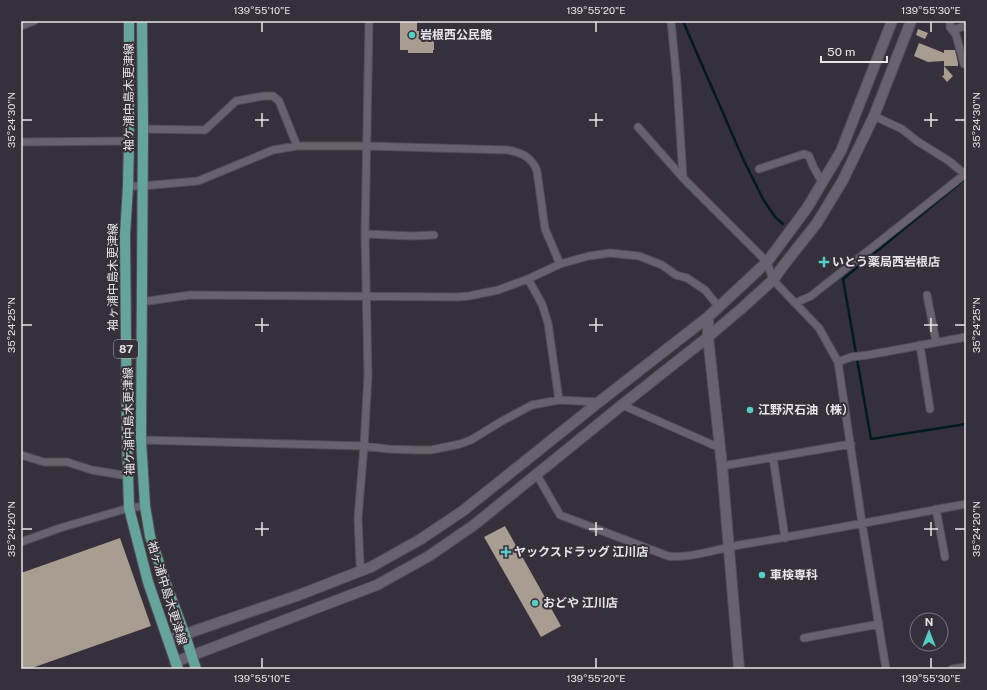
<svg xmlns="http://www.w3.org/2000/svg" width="987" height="690" font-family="'Public Sans','Noto Sans JP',sans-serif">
<rect width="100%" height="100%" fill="#36303c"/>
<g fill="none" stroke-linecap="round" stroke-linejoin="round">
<path stroke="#011a22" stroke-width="2.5" d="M683,21l9,21 52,119 19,38 12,18 8,7
M966,178l-123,101 28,160 95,-15"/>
</g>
<path fill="#a89d90" d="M400,21h17v10h7v7h10v12h-1v3h-25v-3h-8z
M918,29l10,4 -3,6 -9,-4z
M919,43l25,10v-3h11l3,13v3h-14l9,10 -6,6 -5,-6 2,-1v-14l-16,1 -14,-6z
M505,526l56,100 -20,11 -57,-100z
M120,538l31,88 -122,43h-8v-96z"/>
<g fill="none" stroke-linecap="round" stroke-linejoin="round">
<g stroke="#524d57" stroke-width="9">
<path id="street" d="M671,21l6,62 6,95 84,84 6,18 46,48 19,34 24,161 24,146
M950,21v6l5,2 11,-3
M21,26l13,-5
M950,27l6,8 8,29
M874,116l28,13 15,12 32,20 17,14
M638,127l45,51
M143,129l62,1 31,-29 28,-5h9l6,5 18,45
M21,142l108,-1
M759,169l45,-15 5,2 4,10 9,16
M128,186h14l56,-5 75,-31 24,-4h70l140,4c14,2 25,7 30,21l8,58 15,35
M365,234l47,2 22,-1
M528,279l14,25 6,19 11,77
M927,295l9,47
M141,302l49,-7 267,2 12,-1 29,-6 30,-11 32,-15 29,-8 21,-3 29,3 23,9 14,10 11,3 18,12 14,17
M795,303l16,-7 154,-122 1,-3
M920,345l10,64
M838,362l13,-5 17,-2 98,-18
M622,405l98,43
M141,440l223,6 24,3 28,1h15l29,-6 11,-4 31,-19 30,-16 27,-5 40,2
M21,455l23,7h23l25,8 36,6
M773,457l12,81
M722,466l129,-22
M537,475l23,40 108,41c21,3 49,-7 71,-11 76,-12 151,-27 227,-41
M936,509l9,48
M21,542l39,-14 69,-20 16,-2
M363,570l-3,-6 -2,-46 6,-72 4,-71 -3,-141 4,-213
M804,638l75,-14
M952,669l14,-2"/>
</g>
<g stroke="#524d57" stroke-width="12">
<path id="secondary" d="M708,317v20l14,129 17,203
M168,640l131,-45 72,-28 50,-28 43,-29 135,-108 109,-85 59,-55 40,-54 34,-57 51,-130
M175,662l202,-77 52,-29 45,-31 148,-120 86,-68 33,-28 32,-29 10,-14 34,-43 26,-43 31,-64 37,-95"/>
</g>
<g stroke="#524d57" stroke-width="12">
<path id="primary" d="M129,21v120l-1,45 -3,49 2,205 2,68 19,74 30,87
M142,21l1,108 -2,311 4,66 5,30 16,48 19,51 11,34"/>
</g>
<use href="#street" stroke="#68626f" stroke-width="7"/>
<use href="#secondary" stroke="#68626f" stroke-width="10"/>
<use href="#primary" stroke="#65a599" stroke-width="10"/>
</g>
<path fill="none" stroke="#e7e4eb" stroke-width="1.5" d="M262,22v10M596,22v10M931,22v10M262,113v14M596,113v14M931,113v14M22,120h10M255,120h14M589,120h14M924,120h14M955,120h10M262,318v14M596,318v14M931,318v14M22,325h10M255,325h14M589,325h14M924,325h14M955,325h10M262,522v14M596,522v14M931,522v14M22,529h10M255,529h14M589,529h14M924,529h14M955,529h10M262,658v10M596,658v10M931,658v10"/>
<g fill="#56cec3" stroke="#36303c" stroke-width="1.5">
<circle cx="412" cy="35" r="4"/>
<path d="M822 256h4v4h4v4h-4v4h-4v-4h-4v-4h4z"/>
<circle cx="750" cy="410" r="4"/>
<path d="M504 546h4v4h4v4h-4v4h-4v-4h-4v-4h4z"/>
<circle cx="762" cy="575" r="4"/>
<circle cx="535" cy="603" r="4"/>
</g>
<g text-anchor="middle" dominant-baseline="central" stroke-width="4" stroke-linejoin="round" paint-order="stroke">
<rect fill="#36303c" stroke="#b2aeb6" stroke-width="1" x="114" y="340" width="24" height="18" rx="3"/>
<g font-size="11" font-weight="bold" fill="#e7e4eb">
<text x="126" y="349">87</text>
</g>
<g font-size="12" font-weight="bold" fill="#e7e4eb" stroke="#36303c" text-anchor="start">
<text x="420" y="35">岩根西公民館</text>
<text x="832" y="262">いとう薬局西岩根店</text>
<text x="758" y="410">江野沢石油（株）</text>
<text x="514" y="552">ヤックスドラッグ 江川店</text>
<text x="770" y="575">車検専科</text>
<text x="543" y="603">おどや 江川店</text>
</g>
<g font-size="12" fill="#e7e4eb" stroke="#36303c">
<text transform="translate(129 97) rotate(-90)">袖ケ浦中島木更津線</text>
<text transform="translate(113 277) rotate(-90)">袖ヶ浦中島木更津線</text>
<text transform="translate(129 421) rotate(-91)">袖ケ浦中島木更津線</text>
<text transform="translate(167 593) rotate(73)">袖ヶ浦中島木更津線</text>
</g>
</g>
<rect width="987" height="690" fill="none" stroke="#36303c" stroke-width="44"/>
<g transform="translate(929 632)"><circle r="19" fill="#36303c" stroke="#7d7882"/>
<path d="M0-3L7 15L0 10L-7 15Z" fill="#56cec3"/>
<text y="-6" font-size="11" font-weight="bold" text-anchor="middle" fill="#e7e4eb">N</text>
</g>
<path d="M821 56v6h66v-6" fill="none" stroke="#e7e4eb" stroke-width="2"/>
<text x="827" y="56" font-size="12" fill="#e7e4eb" stroke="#36303c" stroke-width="3" paint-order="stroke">50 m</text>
<rect x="22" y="22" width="943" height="646" fill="none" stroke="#e7e4eb" stroke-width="1.5"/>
<g font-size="10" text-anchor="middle" fill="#e7e4eb">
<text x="262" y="14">139°55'10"E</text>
<text x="596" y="14">139°55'20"E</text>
<text x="931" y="14">139°55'30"E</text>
<text transform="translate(11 120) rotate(-90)" y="4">35°24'30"N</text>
<text transform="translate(976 120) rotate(-90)" y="4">35°24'30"N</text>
<text transform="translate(11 325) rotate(-90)" y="4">35°24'25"N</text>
<text transform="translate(976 325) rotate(-90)" y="4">35°24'25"N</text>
<text transform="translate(11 529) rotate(-90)" y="4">35°24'20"N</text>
<text transform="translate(976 529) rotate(-90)" y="4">35°24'20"N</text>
<text x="262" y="682">139°55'10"E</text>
<text x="596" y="682">139°55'20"E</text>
<text x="931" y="682">139°55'30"E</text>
</g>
</svg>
